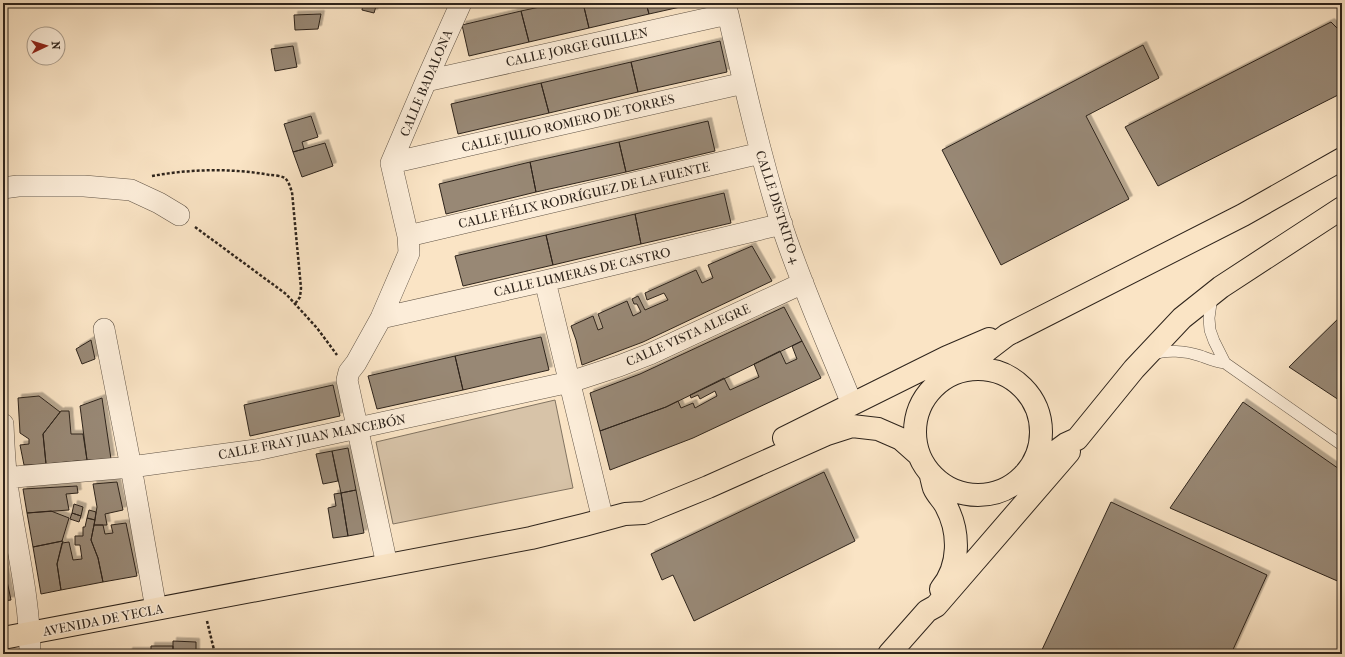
<svg xmlns="http://www.w3.org/2000/svg" width="1345" height="657" font-family="'IM FELL French Canon',serif">
<defs>
<filter id="shadow"><feDropShadow dx="3.5" dy="-3.5" stdDeviation="0" flood-color="#0004"/></filter>
</defs>
<rect width="100%" height="100%" fill="#fae4c5"/>
<filter id="stains"><feTurbulence type="fractalNoise" baseFrequency=".005" numOctaves="4"/><feColorMatrix values="0 0 0 0 .2 0 0 0 0 .09 0 0 0 0 .02 0 0 0 .5 -.17"/></filter>
<radialGradient id="worn" r=".72"><stop offset=".6" stop-color="#630" stop-opacity="0"/><stop offset="1" stop-color="#630" stop-opacity=".3"/></radialGradient>
<path fill="#d7c3a8" stroke="#827462" d="M555,400l18,88 -180,36 -17,-82z"/>
<path fill="#988874" stroke="#2e241c" filter="url(#shadow)" d="M363,3h14l-3,10 -12,-3z
M558,3h25l6,25 -60,14 -8,-31z
M583,3h63l3,11 -60,14z
M646,3h52l-49,11z
M1335,3h7v6z
M521,11l8,31 -60,14 -7,-31z
M321,14l-3,15 -23,1 -1,-15z
M1331,22l11,11v60l-184,93 -33,-59z
M720,41l7,31 -89,20 -7,-30z
M1143,45l16,33 -73,38 43,83 -128,66 -59,-115z
M293,46l4,21 -22,4 -4,-22z
M631,62l7,30 -89,21 -8,-30z
M541,83l8,30 -91,21 -7,-30z
M311,116l7,21 -16,5 2,7 -11,3 -9,-28z
M708,121l7,30 -89,21 -7,-30z
M619,142l7,30 -90,20 -6,-30z
M325,143l8,23 -31,11 -9,-25z
M530,162l6,30 -90,22 -7,-30z
M724,193l7,30 -90,21 -6,-30z
M635,214l6,30 -88,21 -7,-30z
M546,235l7,30 -90,21 -8,-30z
M752,246l20,35 -129,61 -61,23 -6,-25 -5,-14 22,-10 5,14 5,-2 -5,-14 29,-13 6,15 8,-4 -4,-8h-3l-2,-5 6,-3 7,14 23,-10 -4,-7 -17,7 -2,-7 51,-23 6,13 11,-5 -5,-13z
M784,307l18,34 -136,66 -66,24 -10,-38 50,-19z
M1342,315v87l-53,-35z
M541,337l8,33 -86,20 -8,-34z
M91,340l4,19 -13,5 -6,-15z
M802,341l19,37 -128,60 -83,32 -10,-39 66,-24 12,-6 3,7 12,-5 2,5 22,-12 -2,-5 -15,8 -2,-4 -7,3 -1,-3 34,-17 6,12 29,-13 -5,-13 26,-13 6,13 11,-5 -5,-13z
M455,356l8,34 -86,19 -9,-33z
M333,385l7,31 -90,20 -6,-31z
M39,396l21,16 -17,22 3,30 -22,1 -4,-20 9,-1v-5l-9,-6 -2,-35z
M102,398l9,61 -24,1 -7,-54z
M1243,402l99,69v112l-172,-75z
M61,411h8l2,23h12l4,26 -41,4 -3,-30z
M348,448l8,42 -15,3 -9,-42z
M332,451l6,30 -15,3 -7,-30z
M824,472l31,69 -161,80 -21,-46 -11,5 -11,-26z
M117,482l6,28 -18,4 2,11h-13l3,-18 -4,-23z
M77,486l1,7 -12,1 3,16 -42,3 -4,-24z
M356,490l8,43 -16,3 -7,-43z
M341,493l7,43 -15,2 -5,-30 8,-2 -2,-12z
M1111,502l156,73 -36,79h-191z
M74,504l9,3 -2,9 -9,-3z
M89,510l7,2 -1,8 -8,-2z
M51,511l18,7 -7,23 -29,6 -6,-34z
M72,513l9,3 -2,6 -9,-3z
M87,518l8,2 -4,20 7,18 5,24 -42,8 -4,-26 5,-21 7,-1 4,18 9,-1 -2,-14h-5v-9h8v-9h2z
M126,523l11,53 -34,6 -5,-24 -7,-18 3,-15h9l2,9 8,-1 -2,-8z
M63,541l-6,23 4,26 -20,4 -8,-47z
M3,562l8,38 -8,1z
M173,641l23,1v12h-23z
M151,646h22v8h-22z
M129,651h22v3h-22z"/>
<g fill="none" stroke-linecap="round" stroke-linejoin="round">
<g stroke="#615446" stroke-width="12">
<path id="lane" d="M1212,296l-3,22 1,12 4,11 11,22 117,82
M1152,355c14,-6 34,-4 49,1 8,3 15,6 24,7"/>
</g>
<g stroke="#615446" stroke-width="22">
<path id="street" d="M724,3l4,11c16,70 32,140 53,209 20,62 47,121 71,181
M426,81l302,-67
M391,163l353,-80
M391,163l35,-82 35,-78
M3,188l15,-2h66l47,4 28,13 20,12
M408,236l353,-83
M545,281l58,239
M381,318l164,-37 237,-57
M104,329l27,138 25,142
M3,424c1,24 2,49 6,73 8,52 21,104 21,157
M3,478l128,-11 125,-17 314,-68 49,-16 31,-12 153,-71
M387,565l-40,-185 2,-8 7,-9 25,-45 28,-65 -1,-17 -17,-73"/>
</g>
<g stroke="#2e241c" stroke-width="24">
<path id="primary" d="M915 432a63 63 0 1 1 126 0a63 63 0 1 1-126 0Z
M960,371l47,-36 236,-120 99,-56
M784,438l163,-81 42,-18
M1024,475l42,-31 11,-5 57,-70 48,-51 39,-31 121,-79
M931,476c1,4 2,9 3,12 3,7 9,12 12,18 14,26 14,60 -5,83
M3,638l528,-100 53,-13 41,-11 19,-1 64,-26 119,-53 25,-8 26,3 23,10 18,16
M889,654l38,-43 9,-5 133,-154"/>
</g>
<path stroke="#2e241c" stroke-width="2.5" stroke-dasharray="3 2" stroke-linecap="butt" d="M152,176c38,-7 80,-8 118,-1 4,0 11,1 15,3 4,4 5,9 7,14l9,96 -1,9 -5,7
M195,227l91,67 31,34 20,27
M207,621l8,33"/>
<use href="#lane" stroke="#fcedd9" stroke-width="11"/>
<use href="#street" stroke="#fcedd9" stroke-width="21"/>
<use href="#primary" stroke="#fae4c5" stroke-width="22"/>
</g>
<g text-anchor="middle" dominant-baseline="central" stroke-width="3" stroke-linejoin="round" paint-order="stroke">
<g font-size="13" fill="#2e241c" stroke="#fcedd9">
<text transform="translate(577 47) rotate(-12)">CALLE JORGE GUILLEN</text>
<text transform="translate(426 83) rotate(-67)">CALLE BADALONA</text>
<text transform="translate(568 123) rotate(-13)">CALLE JULIO ROMERO DE TORRES</text>
<text transform="translate(584 195) rotate(-13)">CALLE FÉLIX RODRÍGUEZ DE LA FUENTE</text>
<text transform="translate(778 207) rotate(72)">CALLE DISTRITO 4</text>
<text transform="translate(582 272) rotate(-13)">CALLE LUMERAS DE CASTRO</text>
<text transform="translate(688 335) rotate(-24)">CALLE VISTA ALEGRE</text>
<text transform="translate(312 437) rotate(-11)">CALLE FRAY JUAN MANCEBÓN</text>
<text transform="translate(103 620) rotate(-11)">AVENIDA DE YECLA</text>
</g>
</g>
<rect width="1345" height="657" fill="none" stroke="#fae4c5" stroke-width="16"/>
<rect x="4" y="4" width="1337" height="649" fill="none" stroke="#2e241c" stroke-width="2"/>
<rect x="8" y="8" width="1329" height="641" fill="none" stroke="#2e241c"/>
<g transform="translate(46 46) rotate(86)"><circle r="19" fill="#fcedd9" stroke="#aa9d8d"/>
<path d="M0-3L7 15L0 10L-7 15Z" fill="#8f2418"/>
<text y="-6" font-size="11" font-weight="bold" text-anchor="middle" fill="#2e241c">N</text>
</g>
<rect width="100%" height="100%" filter="url(#stains)"/>
<rect width="100%" height="100%" fill="url(#worn)"/>
</svg>
